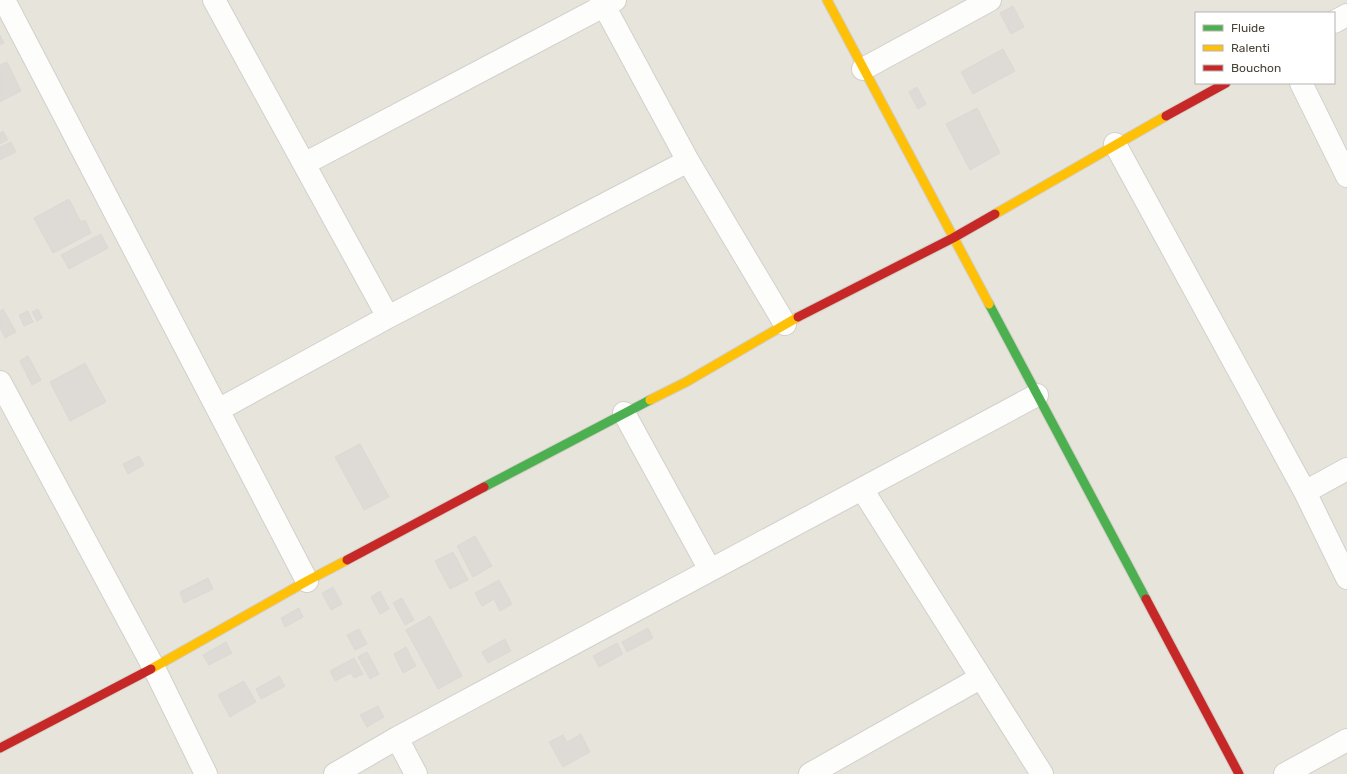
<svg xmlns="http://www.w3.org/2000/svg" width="1347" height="774" font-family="Rubik,sans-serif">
<rect width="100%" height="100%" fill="#f4f2ee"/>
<path fill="#e7e4dc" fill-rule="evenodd" d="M0,0h1347v774h-1347zM1196,13h138v70h-138z"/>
<path fill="#dedbd6" stroke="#dcd9d4" d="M1013,6l11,21 -13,7 -11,-21z
M0,35l4,8 -4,2z
M1003,49l12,22 -42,23 -12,-22z
M7,62l14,29 -21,11v-37z
M917,87l9,17 -8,5 -9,-17z
M977,108l23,45 -30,17 -24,-46z
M3,131l5,9 -8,4v-11z
M11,142l5,10 -16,8v-13z
M69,199l12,23 4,-2 6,13 -38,20 -19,-35z
M101,234l7,14 -39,21 -8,-14z
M3,309l13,23 -11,6 -5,-10v-17z
M38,309l4,9 -5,3 -5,-9z
M28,311l5,11 -9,4 -5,-11z
M28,356l13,24 -9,5 -12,-24z
M85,363l21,39 -36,19 -20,-39z
M360,444l29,53 -25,13 -29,-53z
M139,456l5,9 -16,9 -5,-10z
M475,536l17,30 -19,11 -16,-31z
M453,552l15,28 -18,9 -15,-28z
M208,578l5,11 -29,14 -4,-11z
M499,580l13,24 -12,7 -6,-12 -12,7 -7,-13z
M333,587l9,17 -11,6 -9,-17z
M380,591l9,18 -9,5 -9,-17z
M402,598l12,22 -9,5 -12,-22z
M299,608l4,9 -18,10 -4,-9z
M430,616l32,60 -24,13 -32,-59z
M648,628l5,10 -26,14 -5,-10z
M359,629l8,15 -12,6 -8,-15z
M505,639l6,12 -23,12 -6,-11z
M226,642l6,11 -23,12 -6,-10z
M617,643l6,11 -24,13 -6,-11z
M406,647l10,19 -13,7 -9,-19z
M367,652l12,22 -9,5 -12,-22z
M354,658l9,16 -9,4 -3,-5 -16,8 -5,-10z
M279,676l6,10 -24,13 -5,-10z
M244,681l12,21 -26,15 -12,-22z
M378,706l6,11 -17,10 -7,-12z
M581,734l9,18 -27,15 -14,-25 14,-7 4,7z"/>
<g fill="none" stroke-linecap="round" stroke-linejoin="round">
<g stroke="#d2d0cb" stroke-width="24">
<path id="street" d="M4,0l214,410
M214,0l174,317
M601,0l87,161 97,163
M1334,22l13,-7
M863,69l127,-69
M1301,83l46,93
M1115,144l190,348 42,86
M304,164l311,-164
M0,382l154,286 52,106
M624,413l86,157
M862,489l180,285
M1305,492l42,-23
M307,581l-89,-171 170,-93 300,-156
M397,738l19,36
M335,774l62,-36 640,-343
M810,774l170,-96
M1285,774l62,-34"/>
</g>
<g stroke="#d3cfc5" stroke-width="11">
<path id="fast" d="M989,304l157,295
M484,487l166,-87"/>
</g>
<g stroke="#d3cfc5" stroke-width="11">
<path id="slow" d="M827,0l162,304
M995,214l171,-98
M650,400l36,-18 112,-65
M151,669l156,-88 40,-21"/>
</g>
<g stroke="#d3cfc5" stroke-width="11">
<path id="jam" d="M1166,116l60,-33
M798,317l155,-79 42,-24
M347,560l137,-73
M1146,599l93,175
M0,748l151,-79"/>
</g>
<use href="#street" stroke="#fdfdfc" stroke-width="22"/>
<use href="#fast" stroke="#4caf50" stroke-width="9"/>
<use href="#slow" stroke="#ffc107" stroke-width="9"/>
<use href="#jam" stroke="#c62828" stroke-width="9"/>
</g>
<rect x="1195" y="12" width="140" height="72" fill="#ffffff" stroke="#b7b4b0"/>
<rect x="1203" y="25" width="20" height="6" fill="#4caf50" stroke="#b7b4b0"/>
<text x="1231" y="32" font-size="12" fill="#4b4439">Fluide</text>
<rect x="1203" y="45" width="20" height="6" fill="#ffc107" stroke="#b7b4b0"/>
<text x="1231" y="52" font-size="12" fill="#4b4439">Ralenti</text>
<rect x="1203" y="65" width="20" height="6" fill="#c62828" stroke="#b7b4b0"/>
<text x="1231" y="72" font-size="12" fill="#4b4439">Bouchon</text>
</svg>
